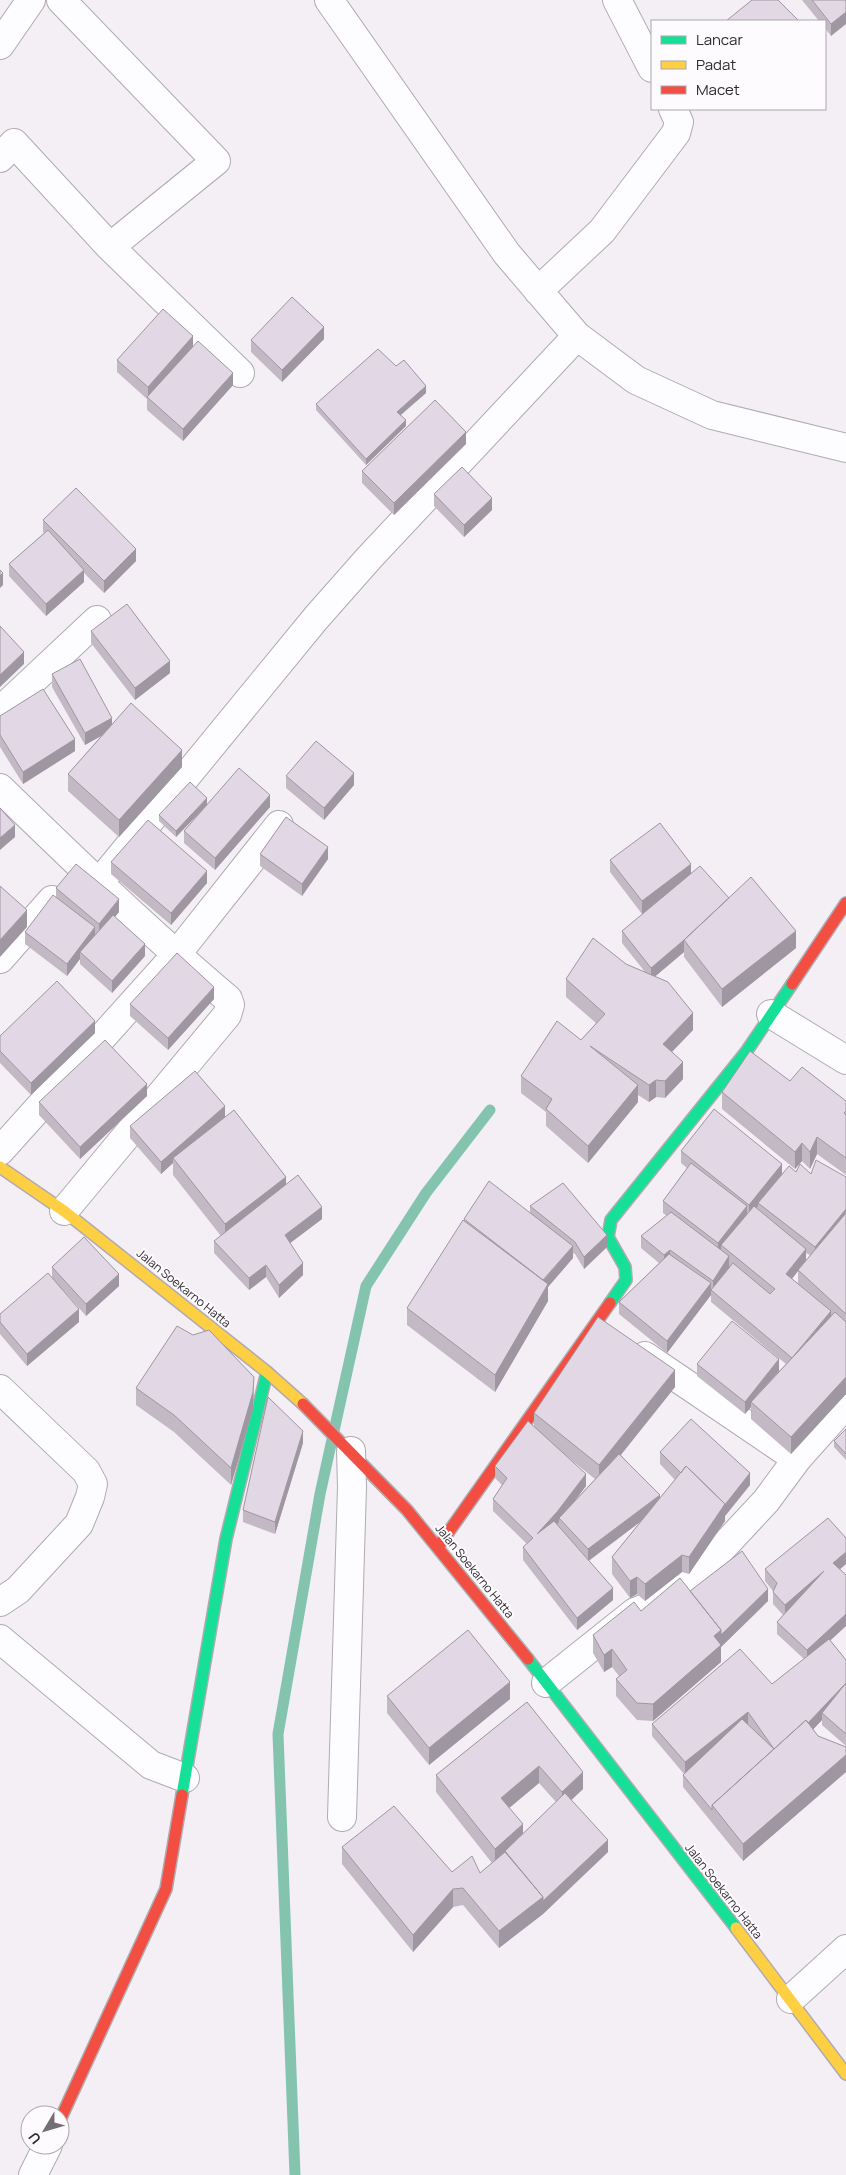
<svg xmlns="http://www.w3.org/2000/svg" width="846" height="2175" font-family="Manrope,sans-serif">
<rect width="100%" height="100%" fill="#f4eef5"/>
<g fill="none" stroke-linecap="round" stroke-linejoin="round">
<path stroke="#84c4af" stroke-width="11" d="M295,2175l-17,-441 42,-240 46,-208 60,-93 64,-83"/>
<g stroke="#afabb0" stroke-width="30">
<path id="street" d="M61,0l155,161 -106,86
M329,0l178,254 70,82 59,44 76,35 134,33
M617,0l35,68
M0,45l31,-45
M0,158l14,-15 96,104 130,126
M538,291l64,-60 74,-98 3,-11 -6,-13
M0,711l97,-91
M0,788c74,72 149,144 228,211l2,6 -3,10 -163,196
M98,884l218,-266 53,-60 208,-222
M0,959l52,-59
M771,1014l75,46
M0,1151l176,-196 103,-130
M645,1356l152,103
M0,1389l86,82 7,13 -3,13 -11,27 -61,66 -18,12
M0,1639l151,126 34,13
M546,1683l89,-71 18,-7 33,-20 10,-9 70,-75 31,-42 49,-55
M342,1817l10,-330 -1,-36
M791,1999l55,-50
M33,2175l15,-30"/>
</g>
<g stroke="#afabb0" stroke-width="14">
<path id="fast" d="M610,1303l16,-23 -1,-13 -17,-30 3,-17 135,-168 46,-68
M528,1659l208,269
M182,1795l44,-256 41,-167"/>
</g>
<g stroke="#afabb0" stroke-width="14">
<path id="slow" d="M0,1167l64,44 203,161 36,32
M736,1928l110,146"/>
</g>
<g stroke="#afabb0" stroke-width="14">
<path id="jam" d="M792,984l54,-81
M303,1404l104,106 121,149
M438,1547l172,-244
M60,2120l106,-231 16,-94"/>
</g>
<use href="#street" stroke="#fdfcfe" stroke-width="28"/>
<use href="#fast" stroke="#16e098" stroke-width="11"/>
<use href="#slow" stroke="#ffcf43" stroke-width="11"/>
<use href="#jam" stroke="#f24e42" stroke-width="11"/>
</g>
<path fill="#c2b9c5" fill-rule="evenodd" d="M802,0h44l-15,36 -6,-8v-7h-6z
M324,339l-42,43 -31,-30v-12z
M193,347l40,38 -50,56 -36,-31v-11l-30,-27v-12z
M396,366l30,27 -25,22 5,11 -40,39 -50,-55v-6z
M466,444l-72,71 -32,-32v-12z
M434,494l58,16 -28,27 -30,-31z
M43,520l93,41 -32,32 -20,-20v9l-38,34 -37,-40v-12l35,-31 -1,-1z
M91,631l79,42 -35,27 -44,-57z
M52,674l60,50 70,43 -63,70 -51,-46v-17l34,-39 -17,10 -33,-58z
M0,716l75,35 -52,33 -23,-37z
M286,776l68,9 -30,35 -38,-32z
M207,804l63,3 -55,63 -31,-27v-12l17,-20 -25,26 -17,-16v-6z
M260,854l68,5 -26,37 -42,-30z
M610,860l81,14 38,24 67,50 -74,59 -38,-50v-5l-29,24 38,54 -21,22 11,27 -18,19 -9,-1 -7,5 -11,-7v7l-50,61 -42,-37v-14l-25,-19v-17l60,-36 15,-17 -30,-26v-18l60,-15 19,8 -23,-29v-12l37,-30 -17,13 -32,-42z
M111,862l96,21 -36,42 -60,-51z
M56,888l63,24 -4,5 30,39 -33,37 -32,-29v-5l-13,17 -42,-32v-12l31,-35z
M214,999l-46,51 -38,-34v-12z
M95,1033l-64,62 -31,-32v-27z
M790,1081l56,20v74l-29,-21 -7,15 -8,-8 -7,8 -73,-60v-17z
M147,1096l-67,63 -41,-44v-13z
M225,1117l61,68 36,34 -32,24 13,32 -24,23 -13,-21 -17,13 -35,-37v-12l7,-5 -48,-61v-12l-12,11 -31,-36v-12z
M681,1151l101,23 14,-2 50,5v217l-55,60 -40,-35v-12l-6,7 -48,-38v-12l82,7 7,-7 -75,-62v-7l-44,58 -48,-39v-12l40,-39 -18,-15v-12l26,-20 -4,-3v-12l24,-33 -6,-5zM806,1253l4,2 -4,5zM798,1271v12l-6,-4z
M530,1206l77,41 -23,22 -9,-15 -2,-1v5l-25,29v14l-53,91 -88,-67v-17l57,-87v-2l66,-6z
M52,1267l67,19 -33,30 -22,-25 15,31 -52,44 -27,-32v-20l52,-36z
M675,1387l-54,68 39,43 15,-18 -15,-16v-12l90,33 -25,31v5l-36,53 -7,-2 -37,29 -8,-7 -7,4 -18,-24v-17l28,-35 -51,39 24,39 -36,30 -54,-70v-13l4,-3 -34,-33v-12l9,-14 -7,-7v-12l39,-40v-13zM565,1455l30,24 -19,20 10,-13z
M136,1388l118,6 -1,15 -22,76 -57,-53 -38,-27z
M846,1429v31l-12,-13v-6z
M303,1443l-28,91 -32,-12v-12z
M846,1564l-6,5 6,6v51l-16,14 16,20v86l-24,-21v-5l-9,9 5,7 28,11v25l-103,89 -60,-74v-12l1,-1 -32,-38v-12l120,-40 32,-25 -27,-25v-12l6,-7 -10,-11v-13l-8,-10v-12z
M690,1591l78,10 -47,46v15l-68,59 -16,-1 -21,-24v-17l3,-3 -7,-9 -8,5 -11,-19v-18l48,-24z
M387,1696l123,3 -81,66 -42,-52z
M527,1702l56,87 -12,11 37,52 -65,62 -44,34 -36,-43 -10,2 -40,45 -71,-88v-17l110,25 28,1 12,-10 -56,-71v-17zM539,1783l17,19 -33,32 -14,-26z"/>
<path fill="#9e96a0" d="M846,12v12l-15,12v-12z
M324,327v12l-42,43v-12z
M193,336v12l-45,50v-11z
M233,373v12l-50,56v-12z
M426,386v7l-29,25v-6z
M406,420v6l-40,39v-6z
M466,432v12l-72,71v-12z
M492,498v12l-28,27v-12z
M136,549v12l-32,32v-12z
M84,570v12l-38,34v-12z
M3,573v12l-3,3v-12z
M24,652v12l-24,23v-12z
M170,661v12l-35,27v-12z
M112,718v12l-27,15v-12z
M75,739v12l-52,33v-12z
M182,750v17l-63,70v-17z
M354,773v12l-30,35v-12z
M270,795v12l-55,63v-12z
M207,798v7l-31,32v-6z
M15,825v12l-15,13v-12z
M328,847v12l-26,37v-12z
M691,864v12l-49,38v-13z
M207,871v12l-36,42v-12z
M119,899v13l-20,24v-12z
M27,910v17l-27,30v-17z
M95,927v12l-15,13v7l-13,17v-12z
M796,931v17l-74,59v-18z
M684,940v12l-33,28v-12z
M145,944v12l-33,37v-12z
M214,987v12l-46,51v-12z
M693,1013v17l-30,31v-17z
M95,1021v12l-64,62v-12z
M683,1062v17l-18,19v-17z
M656,1080v17l-7,5v-17z
M147,1084v12l-67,63v-12z
M638,1085v17l-50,61v-17z
M225,1106v12l-52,40v5l-12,11v-12z
M817,1137v17l-7,15v-17z
M802,1143v18l-7,8v-17z
M782,1164v12l-24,27v3l-9,11v-12z
M286,1177v17l-61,47v-17z
M747,1206v12l-26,27v7l-3,4v-13z
M322,1207v12l-37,28v-12z
M846,1209v12l-31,38v-12z
M607,1235v12l-23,22v-12z
M573,1246v12l-25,29v14l-53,91v-17l48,-94z
M806,1249v12l-8,9v1l-12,15v-12z
M670,1250v13l-6,4v-12z
M729,1256v12l-16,25v-12z
M303,1263v12l-24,23v-13z
M266,1265v12l-17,13v-12z
M119,1274v12l-33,30v-12z
M711,1283v12l-44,58v-12z
M79,1309v13l-52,44v-12z
M831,1311v12l-38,35z
M779,1359v12l-28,31v5l-6,7v-12z
M675,1370v17l-76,95v-17z
M254,1377l-1,32 -22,76v-17z
M846,1377v17l-55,60v-17z
M303,1431v12l-28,91v-12z
M750,1473v12l-25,31v5l-36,53v-17l34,-51z
M586,1474v12l-26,34 -1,-2v4l-22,24v-12z
M660,1495v12l-72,54v-12z
M846,1552v12l-13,11v-12z
M682,1555v17l-37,29v-17z
M824,1571l-39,46v-12z
M637,1577v17l-7,4v-17z
M613,1588v12l-36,30v-12z
M768,1589v12l-47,46v15l-68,59v-17l61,-68 7,-6v15v-10z
M846,1614v12l-39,36v-12z
M612,1649v18l-8,5v-17z
M510,1682v17l-81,66v-17z
M846,1683l-24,30v7l-16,17 -86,78z
M748,1712v12l-63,50v-12z
M846,1755v17l-103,89v-17z
M539,1766v17l-38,32v-17z
M583,1772v17l-21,20v-17z
M523,1824v17l-28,25v-17z
M608,1840v12l-65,62 -44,34v-17z
M453,1889v18l-40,45v-17z"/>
<path fill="#e2d7e5" stroke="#9e96a0" d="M752,0h26l21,21h-73z
M812,0h34v12l-15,12z
M292,297l32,30 -42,43 -31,-30z
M163,309l30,27 -45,51 -31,-27z
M198,341l35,32 -50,56 -36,-32z
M378,349l18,17 8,-6 22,26 -29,26 9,8 -40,39 -50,-55z
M435,400l31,32 -72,71 -32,-32z
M462,467l30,31 -28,27 -30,-31z
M76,488l60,61 -32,32 -61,-61z
M48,530l36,40 -38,34 -37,-40z
M0,570l3,3 -3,3z
M127,604l43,57 -35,27 -44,-57z
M0,626l24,26 -24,23z
M80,659l32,59 -27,15 -33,-59z
M43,689l32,50 -52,33 -23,-37v-19z
M131,703l51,47 -63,70 -51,-46z
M316,741l38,32 -30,35 -38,-32z
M239,768l31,27 -55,63 -31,-27z
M190,782l17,16 -31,33 -17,-16z
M0,808l15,17 -15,13z
M286,817l42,30 -26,37 -42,-30z
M148,820l59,51 -36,42 -60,-51z
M660,823l31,41 -49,37 -32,-41z
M76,864l43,35 -20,25 -43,-36z
M700,866l29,32 -45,42 -33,28 -29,-37z
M751,877l45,54 -74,58 -38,-49z
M0,886l27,24 -27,30z
M53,895l42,32 -28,37 -42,-32z
M113,915l32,29 -33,37 -32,-29z
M593,938l33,26 42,18 25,31 -30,31 20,18 -18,19 -9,-1 -7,5 -59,-39 48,39 -50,61 -42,-37 6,-10 -31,-23 36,-55 24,19 24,-26 -39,-35z
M177,953l37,34 -46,51 -38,-34z
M57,981l38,40 -64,62 -31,-32v-15z
M105,1040l42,44 -67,63 -41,-45z
M750,1051l40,30 12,-14 44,34v10l-2,2 2,2v43l-29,-21 -7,15 -8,-9 -7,9 -73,-60z
M195,1071l30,35 -64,56 -31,-36z
M714,1109l68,55 -33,41 -68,-54z
M234,1110l52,67 -61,47 -52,-66z
M816,1160l30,17v32l-31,38 -57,-44 31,-37 7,6 4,-8 11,10z
M691,1163l56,43 -29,37 -55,-42z
M298,1175l24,32 -37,28 18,28 -24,22 -13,-20 -17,13 -35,-37z
M489,1181l84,65 -30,34 -79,-61z
M563,1183l44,52 -23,22 -9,-15 -45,-36z
M754,1206l52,43 -20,25 45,37 -39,47 -81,-68 22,-27 37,31 5,-5 -54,-44z
M671,1212l58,44 -16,25 -43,-31 -6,5 -23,-19z
M846,1213v101l-48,-44z
M463,1220l85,64 -53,91 -88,-67z
M84,1237l35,37 -33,30 -34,-37z
M669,1254l42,29 -44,58 -48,-39z
M48,1273l31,36 -52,45 -27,-32v-8z
M835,1312l11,10v55l-55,60 -40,-35z
M598,1317l77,53 -76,95 -65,-52z
M732,1321l47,38 -34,43 -48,-38z
M177,1326l16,9 16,-5 45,47 -1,15 -22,76 -57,-53 -38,-27z
M268,1397l35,34 -28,91 -32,-12z
M691,1419l59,54 -26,33 1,-2 -39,-38 -5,7 -21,-21z
M528,1421l58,53 -29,38 -20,22 17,-13 59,67 -36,30 -54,-71 10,-9 -40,-39 14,-21 -12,-12z
M846,1429v25l-12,-13z
M619,1454l41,41 -72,54 -29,-31z
M686,1466l39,38 -36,53 -7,-2 -37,29 -8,-7 -7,4 -18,-24z
M828,1518l18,20v14l-13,11 13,12v39l-39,36 -30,-28 47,-51 -39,34 -12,-13 4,-9 -12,-14z
M742,1551l26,38 -47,46v-5l-31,-39z
M680,1578l41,52 -7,6 7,9 -68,59 -16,-1 -21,-24 11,-9 -15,-21 -8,6 -11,-20 41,-33 7,9z
M468,1630l42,52 -81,66 -42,-52z
M829,1639l17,21v23l-38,40 -2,-3 -32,29 -26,-37 -63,50 -33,-38 88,-75 32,35z
M846,1683v51l-24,-21z
M527,1702l56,70 -21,20 -23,-26 -38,32 22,26 -28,25 -59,-74z
M742,1719l32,30 -62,56v5l-29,-35z
M806,1720l12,16 28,11v8l-103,89 -31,-39z
M565,1793l43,47 -65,61v-4l-38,-46z
M394,1806l58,66 20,-16 8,17 25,-21 38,45 -44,34 -36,-43 -10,1 -40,46 -71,-88z"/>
<g text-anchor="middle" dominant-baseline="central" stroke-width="4" stroke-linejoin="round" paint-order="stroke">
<g font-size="12" fill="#2d2a2f" stroke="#fdfbfe">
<text transform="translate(184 1288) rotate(39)">Jalan Soekarno Hatta</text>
<text transform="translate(475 1571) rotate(51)">Jalan Soekarno Hatta</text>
<text transform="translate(724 1891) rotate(52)">Jalan Soekarno Hatta</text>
</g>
</g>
<rect x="651" y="20" width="175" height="90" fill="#fdfbfe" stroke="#aaa7ab"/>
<rect x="661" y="36" width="25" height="8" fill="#16e098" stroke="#aaa7ab"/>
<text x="696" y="45" font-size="15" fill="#2d2a2f">Lancar</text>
<rect x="661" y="61" width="25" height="8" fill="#ffcf43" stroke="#aaa7ab"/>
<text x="696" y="70" font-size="15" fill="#2d2a2f">Padat</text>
<rect x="661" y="86" width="25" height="8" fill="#f24e42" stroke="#aaa7ab"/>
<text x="696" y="95" font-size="15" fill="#2d2a2f">Macet</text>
<g transform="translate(45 2130) rotate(232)"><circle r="24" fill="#fdfbfe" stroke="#aaa7ab"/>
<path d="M0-4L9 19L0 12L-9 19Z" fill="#736f74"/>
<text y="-8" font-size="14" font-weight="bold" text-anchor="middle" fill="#2d2a2f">U</text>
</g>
</svg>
